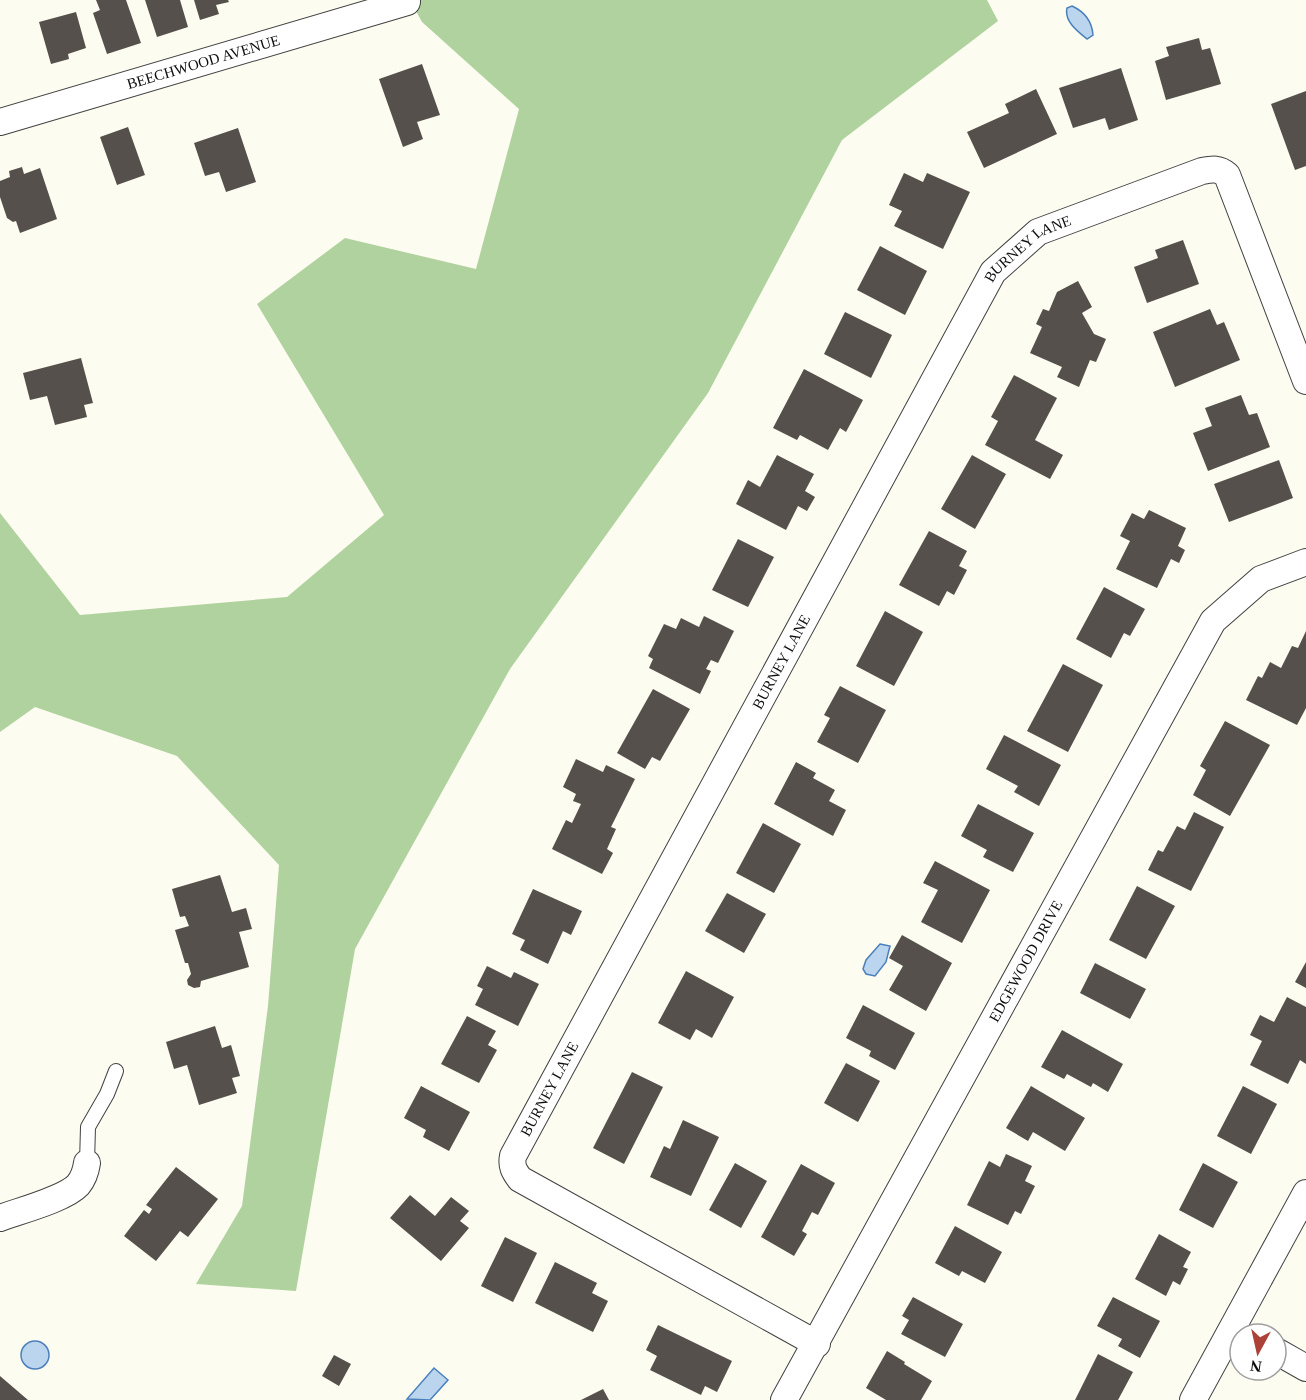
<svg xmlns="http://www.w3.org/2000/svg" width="1306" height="1400" font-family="Georgia,serif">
<rect width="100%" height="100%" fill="#fdfcf0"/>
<path fill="#b0d29f" d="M410,0h577l11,21 -156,119 -134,253 -198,276 -155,280 -59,342 -100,-7 46,-78 26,-200 11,-141 -102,-109 -142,-49 -35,25v-219l80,102 207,-18 97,-82 -127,-211 88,-66 131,31 43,-160 -97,-87z"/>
<path fill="#bbd5ee" stroke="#4b80bc" stroke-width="1.5" d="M1072,6c13,6 20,15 21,29l-6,4c-10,-8 -23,-18 -20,-31z
M880,944l10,2 -4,16 -11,14 -9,-2 -3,-5 3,-9z
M21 1355a14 14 0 1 1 28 0a14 14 0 1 1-28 0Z
M434,1368l14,12 -18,20 -23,-1z"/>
<path fill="#55504b" d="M96,0h30l15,43 -34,11 -14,-41 7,-3z
M145,0h35l8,27 -31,10z
M194,0h34l1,2 -13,3 3,9 -19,6z
M76,12l10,36 -18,6 1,5 -18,5 -12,-42z
M1199,38l3,12 8,-2 11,36 -55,16 -11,-39 14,-5 -3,-9z
M422,64l18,51 -23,7 6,17 -20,8 -24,-68z
M1121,68l17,52 -29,10 -4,-12 -32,10 -14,-40z
M1036,89l21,45 -73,34 -17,-36 42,-19 -4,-9z
M1306,91v75l-11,4 -24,-66z
M128,127l17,48 -28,10 -17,-48z
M238,128l18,54 -30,10 -7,-20 -14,4 -11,-33z
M22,167l2,7 16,-6 17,51 -37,14 -4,-12 -3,1 -6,-4 -7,-21v-16l10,-4 -1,-6z
M904,173l19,9 4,-9 43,19 -27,57 -49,-23 8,-15 -13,-6z
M1183,240l16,44 -52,19 -13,-36 24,-9 -3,-8z
M880,246l47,25 -22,44 -48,-25z
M1078,281l14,26 -10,6 12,21 12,5 -10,23 -6,-2 -11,27 -22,-10 5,-10 -32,-14 12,-26 -6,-3 7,-15 6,2 8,-19z
M1210,309l7,16 7,-3 16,38 -65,27 -22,-55z
M845,312l47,23 -21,43 -47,-24z
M81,358l12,45 -9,2 3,12 -32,8 -8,-29 -17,4 -7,-27z
M804,369l59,31 -17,32 -6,-4 -12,22 -28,-15 -3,5 -24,-12z
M1014,375l43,23 -22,42 28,15 -13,24 -65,-34 13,-24 -7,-4z
M1241,395l8,20 8,-2 13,34 -62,24 -15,-38 19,-7 -7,-18z
M777,455l37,19 -9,17 10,6 -8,14 -9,-5 -12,24 -50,-26 12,-24 12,7z
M972,455l34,19 -31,55 -34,-20z
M1279,460l14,38 -64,24 -15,-38z
M1149,510l37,18 -8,18 7,4 -6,13 -8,-4 -14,29 -41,-19 14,-28 -10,-5 12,-23 12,6z
M929,531l38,20 -8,15 8,4 -13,25 -7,-4 -8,15 -40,-21z
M738,539l36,18 -26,50 -36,-17z
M1104,587l41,22 -15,27 -6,-3 -13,25 -35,-19z
M885,611l38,21 -29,54 -38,-20z
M704,616l30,15 -16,32 -7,-3 -5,9 5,2 -11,23 -51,-26 4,-9 -5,-3 16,-32 12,5 5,-11 18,9z
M1306,631v77l-9,17 -51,-25 12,-24 4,2 8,-16 11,6 11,-22 6,2z
M1063,664l40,21 -35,67 -41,-21z
M840,686l46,24 -28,53 -41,-21 13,-24 -6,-3z
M653,689l37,20 -30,52 -8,-4 -7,12 -28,-16z
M1225,721l45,24 -40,71 -37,-21 13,-25 -6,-4z
M1004,735l57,30 -22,41 -25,-14 4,-6 -32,-17z
M576,759l27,13 3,-7 29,14 -24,48 5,2 -9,20 6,4 -11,21 -50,-25 14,-29 6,3 9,-19 -8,-3 3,-7 -13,-7z
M796,762l20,11 -3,5 22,12 -6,11 17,9 -13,26 -59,-32z
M978,804l56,29 -21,39 -30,-15 4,-7 -26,-14z
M1194,812l30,15 -33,64 -43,-21 10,-20 5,2 14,-26 8,4z
M763,823l38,21 -27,49 -38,-20z
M935,861l55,29 -28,53 -41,-21 17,-32 -15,-7z
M220,875l12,37 14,-4 6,21 -13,3 10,35 -48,14 -1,6 -6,1 -6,-3 -1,-5 4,-6 -3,-11h-3l-10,-33 14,-4 -4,-10 -5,1 -8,-28z
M1137,886l38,20 -29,53 -37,-19z
M533,889l49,22 -11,24 -8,-4 -15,33 -28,-14 5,-10 -13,-6z
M727,893l39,21 -22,39 -39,-22z
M902,935l50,28 -26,48 -37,-21 14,-24 -14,-8z
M1306,962v26l-11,-6z
M1095,963l51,26 -16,30 -50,-26z
M487,966l24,12 3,-6 25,12 -21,42 -43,-21 8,-16 -6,-3z
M686,971l48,26 -22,41 -16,-9 -6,11 -32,-17z
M1287,997l19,10v57l-6,-4 -12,24 -38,-19 12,-24 -12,-6 10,-20 14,7z
M863,1005l52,28 -20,37 -26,-14 2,-5 -25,-13z
M467,1016l29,15 -8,14 9,5 -18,33 -38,-19z
M215,1026l7,22 9,-3 9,31 -8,2 5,15 -38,12 -12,-40 -13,4 -8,-27z
M1062,1030l61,34 -15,28 -15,-9 -2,4 -24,-13 -3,5 -23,-12z
M846,1063l34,18 -22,41 -34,-19z
M632,1072l31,15 -39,77 -31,-16z
M421,1086l49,26 -21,39 -26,-14 3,-7 -22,-12z
M1031,1086l54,32 -20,33 -32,-19 -5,9 -22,-13z
M1243,1086l34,18 -26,50 -34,-18z
M683,1120l36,17 -28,59 -41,-19 14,-31 6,3z
M1006,1154l26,12 -7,15 10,5 -14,28 -6,-3 -7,14 -41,-20 22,-44 11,6z
M735,1163l32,18 -26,47 -32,-18z
M1203,1163l35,19 -25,46 -34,-18z
M801,1164l34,19 -17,32 -6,-3 -10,19 5,3 -13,22 -33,-19z
M176,1167l42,32 -30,38 -8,-6 -24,30 -32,-25 20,-26 5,4 3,-5 -6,-4z
M410,1195l25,21 16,-19 18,14 -9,10 9,7 -28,33 -51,-43z
M955,1226l47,26 -17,31 -23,-12 -3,5 -24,-13z
M1159,1234l32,18 -8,15 5,2 -8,16 -7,-4 -7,15 -31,-17z
M505,1237l32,16 -24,49 -32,-16z
M555,1262l42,21 -5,10 16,8 -15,31 -58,-29z
M913,1297l50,27 -18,33 -44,-23 8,-14 -7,-4z
M1113,1297l47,24 -20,37 -22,-12 4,-7 -25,-13z
M658,1325l74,36 -15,31 -12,-6 -4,9 -51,-25 7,-14 -11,-6z
M887,1351l18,11 -1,2 28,17 -11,19h-35l-20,-12z
M1098,1354l35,18 -15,28h-43z
M334,1355l17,9 -12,22 -17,-10z
M0,1376l28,24h-28z
M603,1389l6,11h-28z"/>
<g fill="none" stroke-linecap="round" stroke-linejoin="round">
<g stroke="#414141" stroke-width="16">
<path id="lane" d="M87,1163l1,-36 19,-33 9,-23"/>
</g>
<g stroke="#414141" stroke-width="28">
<g id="street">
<path id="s1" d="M0,122l407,-120"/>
<path d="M0,1218c19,-7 65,-19 78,-33 5,-6 8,-15 9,-22"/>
<path id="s2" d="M817,1344l-297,-165c-6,-8 -9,-13 -7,-23l480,-884 45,-40 164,-61c11,-2 17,-3 25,4l79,206"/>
<path d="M1276,1351l30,17"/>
<path id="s3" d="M784,1400l429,-779 48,-42 45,-17"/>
<path d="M1193,1400l113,-207"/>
</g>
</g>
<use href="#lane" stroke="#fff" stroke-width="14"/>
<use href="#street" stroke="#fff" stroke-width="26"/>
</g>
<g text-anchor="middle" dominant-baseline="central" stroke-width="6" stroke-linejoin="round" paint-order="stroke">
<g font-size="15" fill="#0e0e0e" stroke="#fff">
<text stroke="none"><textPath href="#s1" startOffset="212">BEECHWOOD AVENUE</textPath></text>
<text stroke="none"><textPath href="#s2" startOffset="1413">BURNEY LANE</textPath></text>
<text stroke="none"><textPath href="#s2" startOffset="927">BURNEY LANE</textPath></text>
<text stroke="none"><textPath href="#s3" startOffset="501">EDGEWOOD DRIVE</textPath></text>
<text stroke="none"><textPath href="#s2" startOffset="441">BURNEY LANE</textPath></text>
</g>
</g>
<g transform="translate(1258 1352) rotate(188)"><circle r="28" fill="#ffffff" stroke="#9f9f9f" stroke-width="1.5"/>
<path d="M0-4.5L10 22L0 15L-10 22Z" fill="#ac4137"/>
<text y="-9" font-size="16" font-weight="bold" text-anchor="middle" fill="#0e0e0e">N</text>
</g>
</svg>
